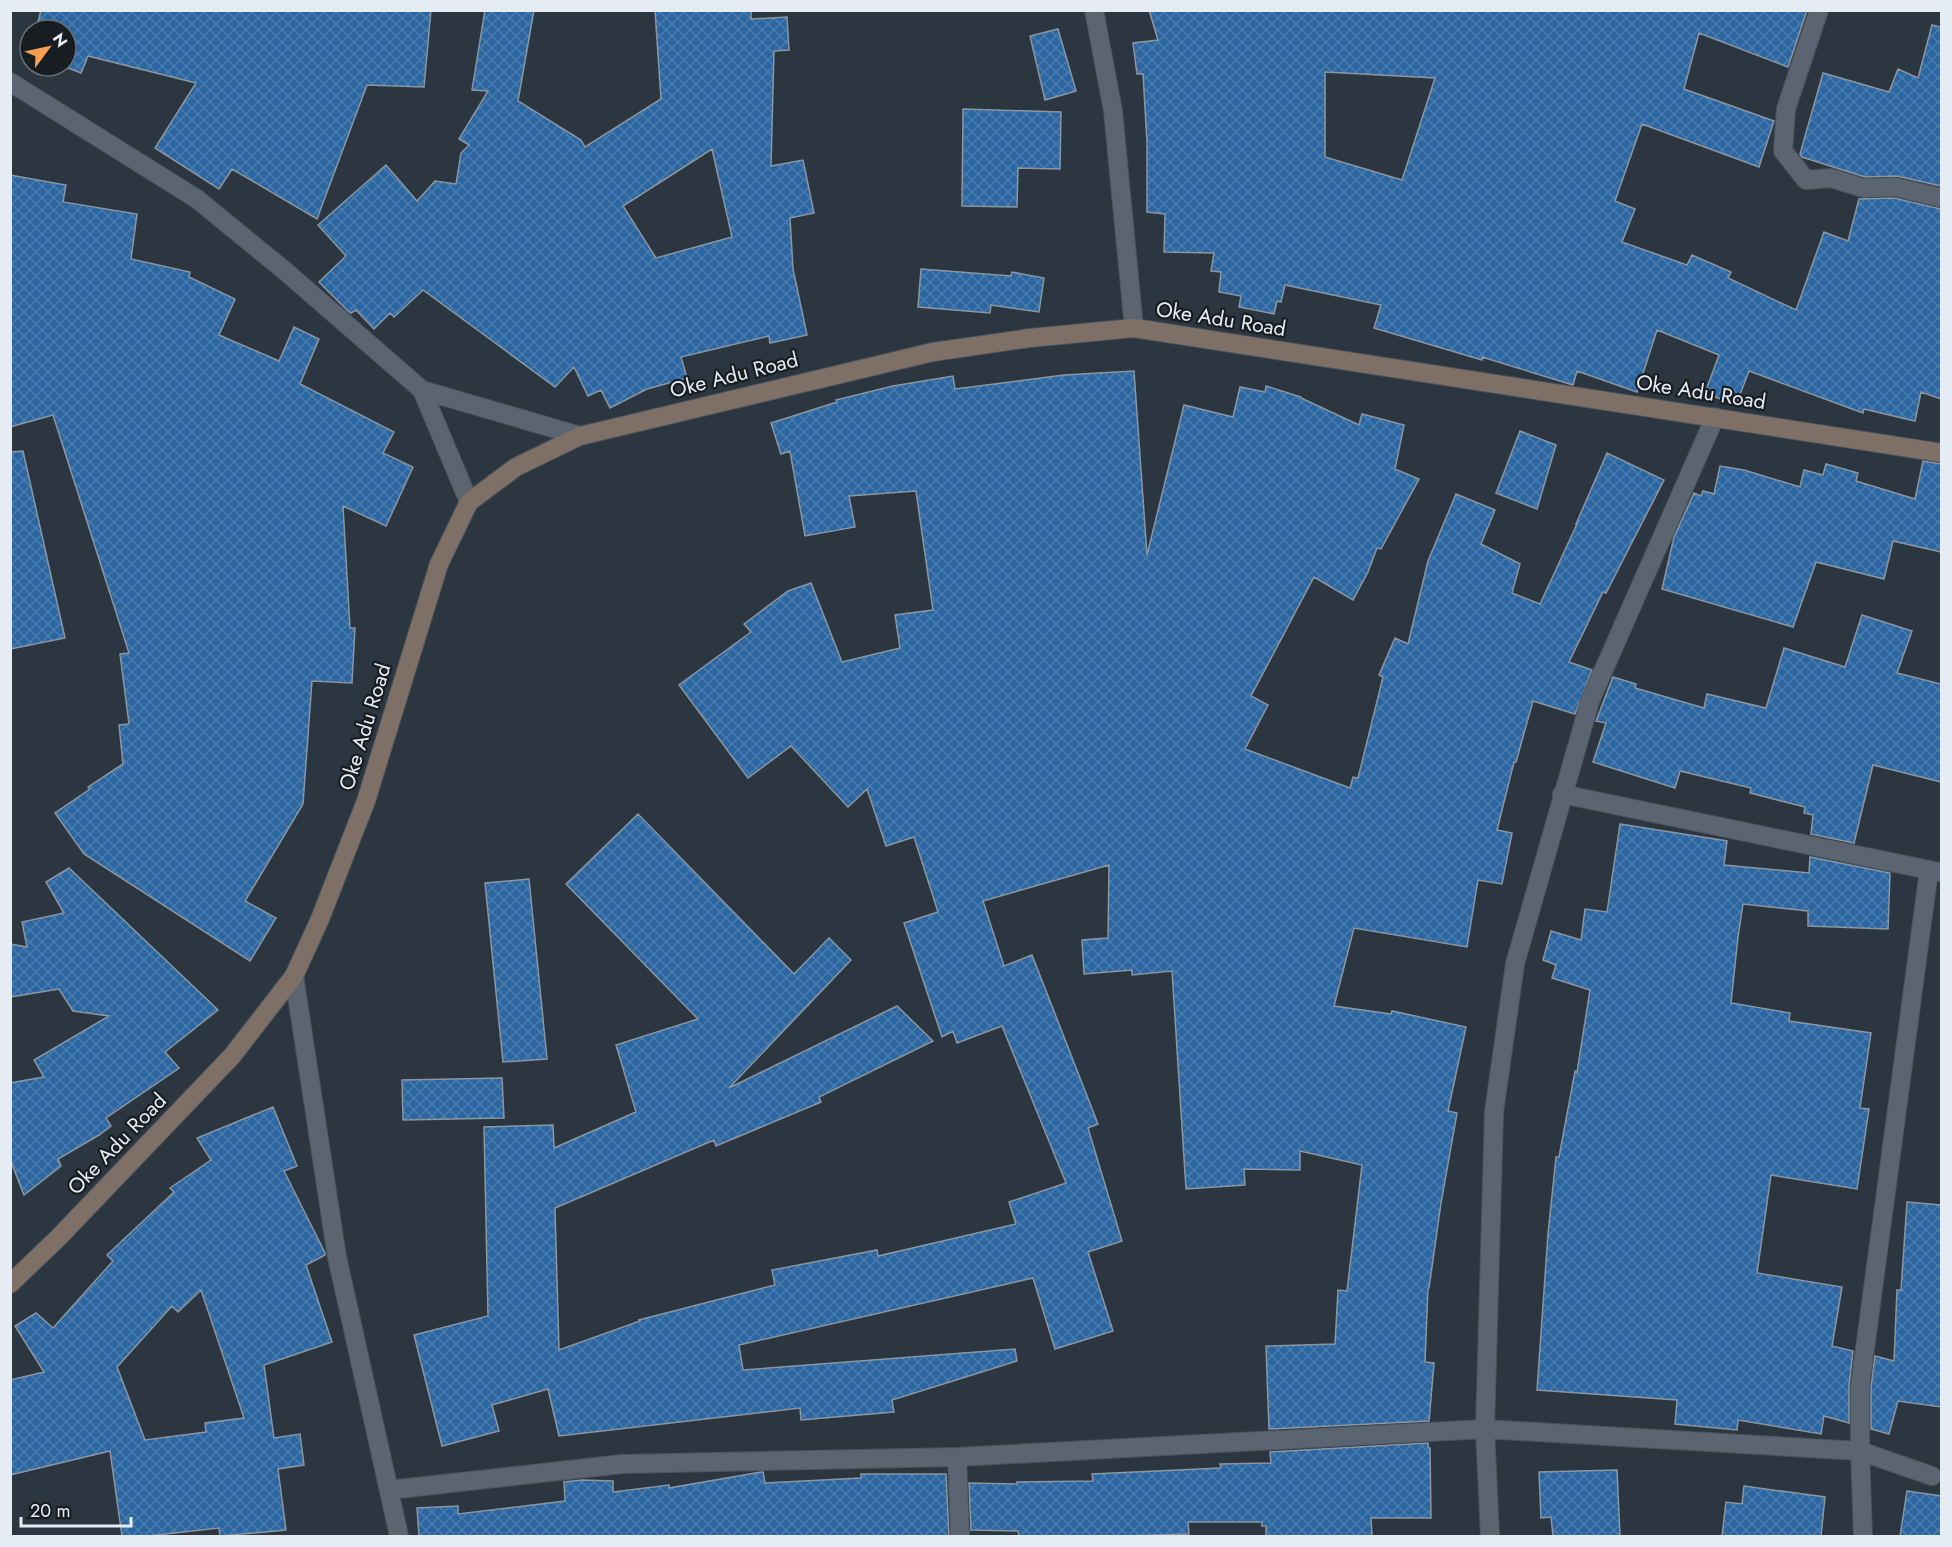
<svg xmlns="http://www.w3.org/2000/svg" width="1952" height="1547" font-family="Jost,sans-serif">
<defs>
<pattern id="building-cross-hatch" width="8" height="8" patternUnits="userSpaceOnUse" patternTransform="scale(1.5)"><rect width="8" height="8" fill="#2b66a1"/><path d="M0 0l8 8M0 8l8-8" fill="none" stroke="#4a7cae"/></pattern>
</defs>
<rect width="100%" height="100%" fill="#2c3640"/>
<path fill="url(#building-cross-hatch)" stroke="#8b96a3" stroke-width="1.5" fill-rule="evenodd" d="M41,10h390l-7,77 -57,-2 -50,134 -85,-50 -13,20 -64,-41 41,-65 -108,-27 -7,17 -18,-7h3v-36h-30z
M485,10h49l-16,91 63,39 4,7 76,-48 -6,-89h96v9l36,-2 2,33 -15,1 -3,115 32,-6 11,53 -24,5 3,51 14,66 -37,8 -1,-7 -88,21 6,21 -40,11 -37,19 -9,-18 -13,6 -14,-29 -19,20 -132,-97 -29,27 -4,-4 -16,16 -18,-19 -5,3 -3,-2 -29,-29 27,-26 -28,-31 68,-60 31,36 18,-20 21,3 5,-31 8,-8 -10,-6 29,-48 -16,-1zM712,149l20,88 -76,21 -33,-52z
M1149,10h658l-19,57 -89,-34 -15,56 90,32 -15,46 -117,-43 -27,77 20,8 -13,33 65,23 5,-10 39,17 -3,6 68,32 28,-78 24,9 11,-42 35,-1 47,11v190l-20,-7 -6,29 -51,-12 -1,4 -114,-42 -13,34 -31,-12 14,-38 -62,-25 -20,62 -60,-21 -4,14 -91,-28v3l-108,-32 7,-23 -96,-20 -4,17 -4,-1 -3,13 -35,-7 2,-11 -22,-4 2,-20 -10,-1 3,-18 -50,-1 1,-38 -18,-2v-69l-4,-69h-6l-4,-31 25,-3zM1325,72l110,6 -33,102 -77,-23z
M1932,25l9,2v159l-44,-10 -32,1 -63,-20 -2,-3 23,-81 66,19 9,-23 20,9z
M1058,29l18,62 -31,9 -15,-64z
M963,109l98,3 -1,57 -42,-1 -1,39 -55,-1z
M10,175l56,10 -3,17 74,12 -6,45 59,13 -1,5 46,22 -16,36 60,26 15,-34 25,12 -19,45 94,48 -11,21 30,14 -27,59 -43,-20 7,122h5l-3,55 -40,-2 -9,123 -58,97 31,17 -26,43 -166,-107 -29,-41 35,-24 -2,-2 35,-23 -4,-39 10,-1 -9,-70 9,-1 -76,-238 -43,12z
M921,269l90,7 1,-4 32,6 -5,34 -48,-7 -1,8 -72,-6z
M1134,371l13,184 37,-150 49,12 7,-30 25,5 1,-6 35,11v1l58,27 3,-11 42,11 -9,44 24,10 -38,70 -4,-1 -9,24 -15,28 -39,-23 -63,119 17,9 -23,44 105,39 3,-11 5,1 25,-101 -4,-2 16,-37 13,6 20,-83 28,-67 39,16 -14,34 39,20 -8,29 28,11 37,-80h-1l31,-71 57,27 -58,113 -3,-1 -34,70 23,8 -17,44 -42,-13 -17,61h-2l-17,68 15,3 -10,51 -24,-4 -11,67 -113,-19 -20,78 57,8 1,-3 74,16 -18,84 9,2 -16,90 -12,85h-1l-3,74 9,1 -5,58 -160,8 -3,-83 69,-2 3,-54 9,1 15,-126 -62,-14v19l-56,-1 1,16 -59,4 -14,-218 -40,4v-5l-48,4 -2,-34 26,-2 1,-73 -126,36 21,65 28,-11 66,169 -10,4 34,113 -34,11 25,79 -58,18 -22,-71 -294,67 4,25 272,-21 2,12 -125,39 2,12 -93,8 -1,-12 -241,28 -11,-47 -56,16 7,26 -57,15 -28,-111 74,-19 -4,-189 69,-2 1,23 82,-36 -20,-67 82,-26 -132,-135 72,-70 156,160 35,-36 22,22 -122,128 168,-82 36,35 -114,56 2,5 -105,44 -2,-6 -159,68 4,142 81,-29 -1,-1 136,-35 -3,-15 105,-20 1,6 138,-32 -7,-22 57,-19 -64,-157 -45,17 -4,-12 -11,6 -38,-114 34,-11 -24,-75 -28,9 -19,-57 -19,18 -57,-61 -43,32 -69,-93 72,-53 -7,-8 44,-33 23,-8 31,79 58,-14 -5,-33 38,-5 -17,-119 -67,5 6,31 -50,9 -15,-85 -9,3 -10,-31 66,-21 -1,-2 57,-14 60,-10 2,13 109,-14z
M1520,431l36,14 -19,64 -41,-16z
M23,451l42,187 -55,11v-197z
M1923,461l18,3v88l-48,-11 -9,38 -68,-17 -23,65 -131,-38 12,-52 20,-44 7,3 2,-5 11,3 6,-28 24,4 56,17 4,-17 19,5 3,-11 32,9 -2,8 59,18z
M1862,615l50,16 -15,42 44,11v98l-68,-17 -19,78 -43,-9 2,-19 -9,-2 1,-6 -55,-14 1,-5 -71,-17 -5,17 -82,-26 13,-39 -10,-2 17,-44 23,7 -1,4 69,20 3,-14 59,14 18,-60 61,19z
M1620,824l107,17 -3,24 85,8 1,-16 80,16 -2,56 -80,-3v-15l-65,-7 -5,33 -7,66 59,10 -1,8 82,12 -11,75 9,1 -12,80 -86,-14 -14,98 85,14 -10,59 21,5 -4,35v37l-25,-7 -3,18 -83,-14 -1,10 -62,-6 2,-24 -140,-10 11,-156 8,-77h3l16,-86 2,1 13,-82 -38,-12 4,-13 -13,-5 8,-29 30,9 4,-31 22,3z
M69,868l149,142 -53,42 14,16 -73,50 5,8 -12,9 -41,24 3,7 -37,29 -14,-36v-76l34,-6 -10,-17 75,-44 -36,-5 -14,-22 -49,8v-53l17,3 -5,-25 42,-9 -18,-31z
M529,879l18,180 -44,3 -18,-179z
M502,1078l2,40 -101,2 -1,-40z
M273,1107l24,59 -13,5 41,82v2l-19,10 26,77 -68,23 10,73 26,-4 4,31 -26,4 8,61 -66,6 -1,-8 -71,8h-26l-12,-85 -100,24v-95l34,-8 -29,-46 21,-13 17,15 60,-67 -6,-6 67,-63 -4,-4 41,-28 -14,-22zM201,1290l43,128 -39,5 1,9 -61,8 -28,-73 55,-61 6,6z
M1907,1202l34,3v202l-43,-6 -9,33 -18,-5v-42l4,-31 19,5 3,-71h4z
M1428,1443v5h2l1,70h-60l1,18h-106v-10h-4v-4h-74l1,12 -64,2h-106l-1,-5 -47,-1 -2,-47 48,1v-2l76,-1 -1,-7 129,-6 -1,-4 51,-1 -1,-11z
M1617,1470l3,66h-67l-2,-19 -10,1 -2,-46z
M761,1472h2l2,11 96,-5v-4h85l3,62h-530l-2,-28 41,-2v8l107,-13 -1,-19 18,-2 31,1v11l56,-7v3z
M1744,1486l81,11 -4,39h-99l4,-34 16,2z
M1907,1491l34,5v40h-41z"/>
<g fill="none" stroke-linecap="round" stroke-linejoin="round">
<g stroke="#4b535c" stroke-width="20">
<path id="street" d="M1094,10l19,101 21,217
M1819,10l-33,99 -3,42 23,29 25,-2 32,10 32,-1 47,11
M10,82l187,117 88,72 137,119 158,46
M422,390l47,112
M1562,794l377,78
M294,976l43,281 62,279
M957,1457l3,79
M389,1490l233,-26 335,-7 528,-28 375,22 72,25
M1490,1536l-5,-107 9,-317 21,-148 75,-263 125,-284
M1863,1536l-3,-85v-65l69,-516"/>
</g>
<g stroke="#4b535c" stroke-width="20">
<path id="secondary" d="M10,1284l49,-47 173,-181 62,-80 26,-57 46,-118 73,-237 30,-62 47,-35 64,-31 353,-84 97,-14 104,-10 808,125"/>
</g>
<use href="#street" stroke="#5b6571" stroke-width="18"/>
<use href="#secondary" stroke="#7e7066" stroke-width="18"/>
</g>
<g text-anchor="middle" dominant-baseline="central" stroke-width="4.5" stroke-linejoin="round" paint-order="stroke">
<g font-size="21" fill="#e6ecf3" stroke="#181d22">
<text transform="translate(1221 319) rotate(9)">Oke Adu Road</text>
<text transform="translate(734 375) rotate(-14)">Oke Adu Road</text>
<text transform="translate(1701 392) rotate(9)">Oke Adu Road</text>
<text transform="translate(365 727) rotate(-73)">Oke Adu Road</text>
<text transform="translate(117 1144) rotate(-46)">Oke Adu Road</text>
</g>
</g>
<rect width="1952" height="1547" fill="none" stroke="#e6ecf3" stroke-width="24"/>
<g transform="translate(48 48) rotate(57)"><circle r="28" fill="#181d22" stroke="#6a7076" stroke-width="1.5"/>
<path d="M0-4.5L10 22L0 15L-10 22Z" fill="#fa9f4f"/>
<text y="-9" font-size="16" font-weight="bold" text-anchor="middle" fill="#e6ecf3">N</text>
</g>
<path d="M21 1517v9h110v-9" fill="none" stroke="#e6ecf3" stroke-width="3"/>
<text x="30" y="1517" font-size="18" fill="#e6ecf3" stroke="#181d22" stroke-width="4.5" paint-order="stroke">20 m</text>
</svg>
